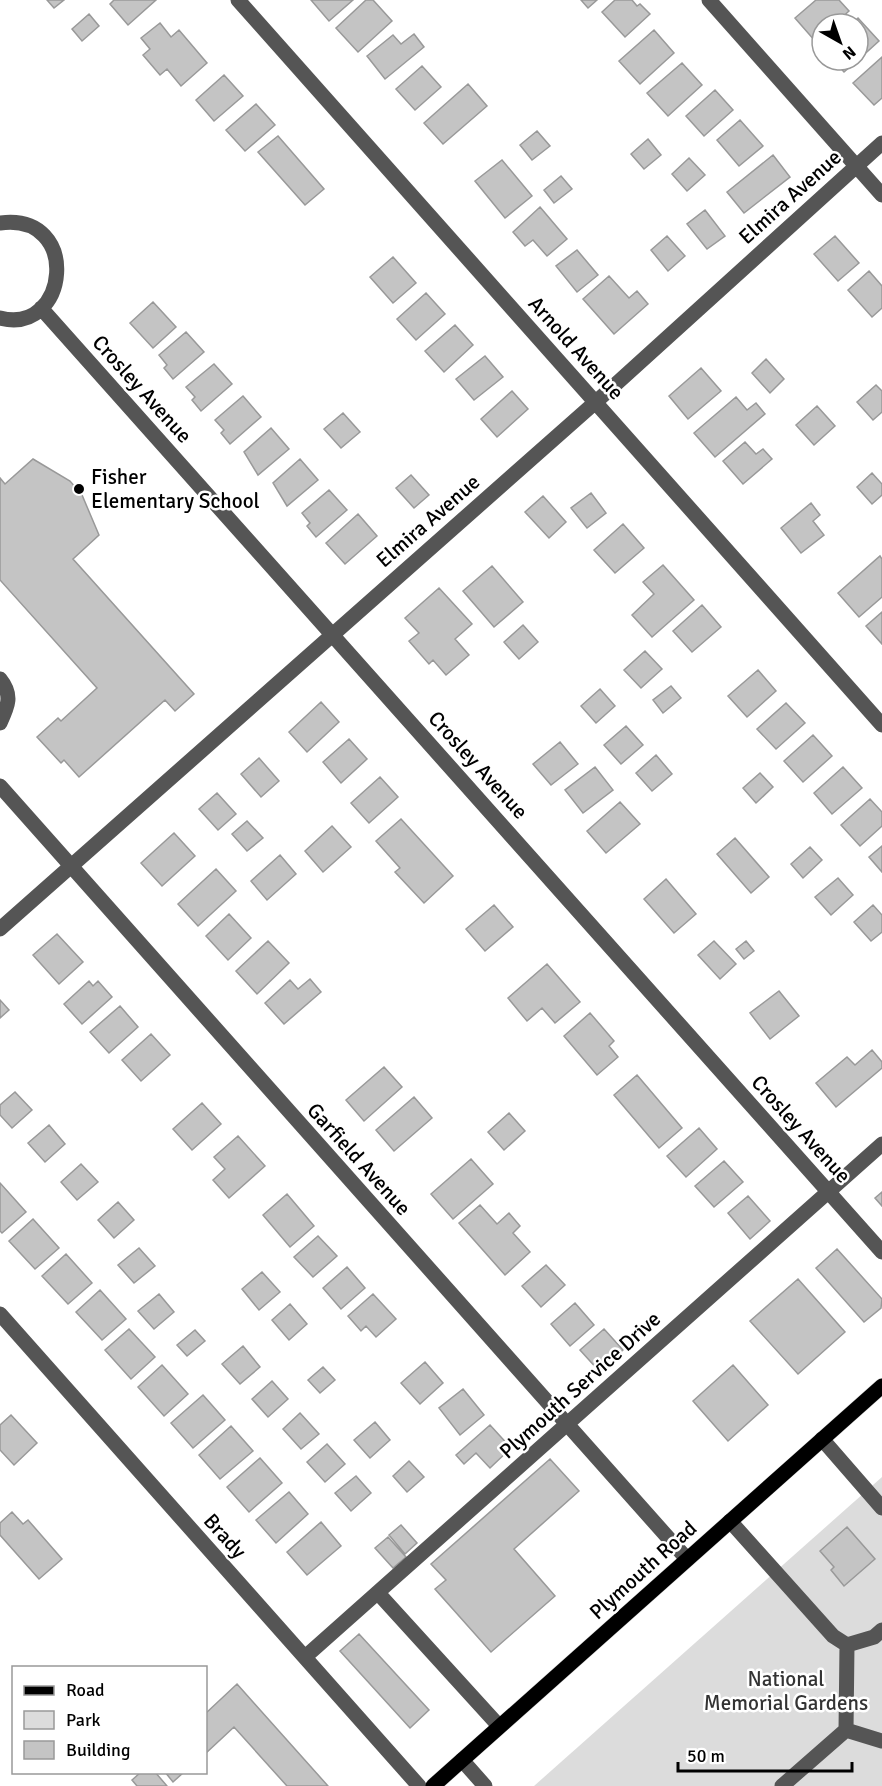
<svg xmlns="http://www.w3.org/2000/svg" width="882" height="1786" font-family="Signika,sans-serif">
<rect width="100%" height="100%" fill="#fff"/>
<path fill="#dcdcdc" d="M882,1477v309h-348z"/>
<path fill="#c4c4c4" stroke="#999" stroke-width="1.5" d="M47,0h17l-10,8z
M114,0h42l-28,25 -18,-21z
M311,0h42l-24,21z
M366,0h7l19,21 -34,31 -22,-24z
M581,0h16l-9,8z
M615,0h17l5,6 3,-2 10,10 -25,23 -23,-25z
M816,0h23l10,11 -14,13h-13v11l-7,6 -20,-23z
M89,14l10,12 -17,15 -10,-12z
M858,18l21,23 -21,19v-36h-6z
M160,23l11,14 8,-7 28,33 -26,23 -14,-17 -7,6 -17,-20 7,-6 -9,-11z
M654,30l20,23 -34,31 -21,-23z
M414,34l10,13 -39,32 -18,-23 26,-21 8,9z
M882,57v41l-8,7 -21,-22z
M833,60h25l-14,12z
M682,63l20,22 -34,31 -21,-23z
M422,66l19,21 -26,23 -19,-21z
M224,75l19,21 -29,25 -18,-21z
M468,84l19,22 -44,38 -19,-21z
M715,90l18,20 -29,26 -18,-20z
M256,104l19,21 -30,26 -19,-21z
M740,120l23,26 -24,20 -22,-26z
M537,131l13,15 -18,14 -12,-15z
M278,136l46,53 -19,16 -47,-53z
M648,139l13,16 -17,14 -13,-15z
M773,155l17,22 -46,36 -17,-21z
M689,158l16,17 -18,16 -15,-17z
M502,160l30,36 -27,22 -30,-37z
M561,176l11,13 -18,14 -10,-13z
M540,207l27,32 -20,17 -14,-16 -8,6 -12,-14z
M705,210l20,26 -18,13 -20,-25z
M667,236l18,20 -17,15 -17,-21z
M835,236l24,27 -21,18 -24,-27z
M577,250l21,25 -21,17 -21,-26z
M393,257l23,26 -23,20 -23,-26z
M869,271l13,15v22l-10,9 -24,-27z
M609,276l20,22 8,-7 11,13 -34,30 -31,-35z
M426,293l19,21 -29,26 -19,-21z
M153,302l23,25 -23,21 -23,-25z
M455,325l18,20 -29,27 -19,-21z
M186,332l18,20 -31,27 -9,-11 3,-3 -8,-10z
M485,356l18,21 -29,23 -18,-21z
M766,359l18,20 -14,14 -18,-20z
M214,364l18,20 -31,27 -9,-11 3,-3 -9,-10z
M701,368l20,23 -33,28 -19,-23z
M876,385l6,6v21l-9,8 -16,-18z
M512,391l16,18 -31,28 -16,-18z
M243,396l18,21 -31,27 -9,-11 3,-3 -9,-10z
M736,397l11,13 9,-7 9,11 -50,43 -21,-24z
M817,406l18,20 -21,19 -18,-20z
M343,413l17,19 -19,16 -17,-19z
M271,428l18,21 -31,26 -14,-23z
M745,442l11,12 7,-5 9,10 -29,25 -20,-23z
M33,459l37,22 12,14 17,40 -26,24 121,135 -19,17 -10,-11 -86,77 -15,-17 -3,3 -24,-26 21,-19 3,3 36,-33 -97,-108v-102l5,6z
M300,459l18,21 -31,26 -14,-23z
M872,473l10,11v11l-10,9 -15,-17z
M411,475l18,20 -15,13 -18,-20z
M329,490l18,20 -31,27 -9,-11 3,-3 -8,-10z
M591,493l15,20 -19,15 -16,-20z
M543,496l23,26 -17,16 -24,-26z
M811,503l9,12 -7,6 11,14 -23,18 -20,-25z
M358,514l19,22 -32,28 -19,-21z
M623,524l21,24 -29,25 -21,-23z
M880,556l2,3v38l-23,20 -21,-24z
M663,565l31,35 -42,37 -20,-22 22,-21 -11,-12z
M492,566l31,36 -29,25 -31,-36z
M439,588l33,36 -17,15 14,16 -23,20 -13,-15 -4,4 -20,-23 10,-8 -14,-15z
M702,605l19,22 -29,25 -19,-21z
M882,612v32l-16,-18z
M523,625l15,17 -19,17 -15,-17z
M645,651l17,18 -21,19 -17,-18z
M758,670l18,21 -29,26 -19,-21z
M671,686l10,12 -18,15 -10,-13z
M600,689l15,17 -19,17 -15,-17z
M321,702l18,20 -32,30 -18,-20z
M786,703l19,20 -29,26 -19,-20z
M626,726l17,19 -22,19 -17,-19z
M813,735l19,21 -29,26 -19,-21z
M349,739l18,20 -26,24 -18,-21z
M560,742l18,22 -27,21 -18,-21z
M656,755l16,19 -20,17 -16,-18z
M259,758l20,23 -18,16 -20,-23z
M595,767l18,23 -30,23 -18,-23z
M843,767l19,21 -30,26 -18,-21z
M760,773l13,14 -17,16 -13,-15z
M380,777l18,20 -29,26 -18,-20z
M217,793l19,21 -18,16 -19,-21z
M870,799l12,13v14l-22,20 -19,-21z
M620,802l20,22 -34,29 -19,-22z
M401,819l52,57 -29,27 -29,-31 5,-4 -24,-27z
M247,821l16,17 -16,13 -15,-17z
M332,826l19,21 -28,25 -18,-21z
M174,833l21,23 -33,30 -21,-23z
M735,838l34,39 -18,16 -34,-39z
M882,846v26l-13,-15z
M810,847l12,13 -19,18 -12,-14z
M280,855l16,19 -29,26 -16,-19z
M216,869l20,22 -38,35 -20,-22z
M838,878l15,17 -22,20 -16,-18z
M666,879l30,35 -22,19 -30,-34z
M494,905l19,22 -28,24 -19,-22z
M873,905l9,10v17l-11,9 -17,-19z
M229,914l22,24 -23,22 -22,-24z
M57,934l26,28 -24,22 -26,-29z
M268,941l21,22 -32,31 -21,-23z
M714,941l22,23 -16,15 -22,-24z
M746,941l8,10 -10,8 -8,-10z
M547,964l33,38 -25,21 -13,-15 -15,13 -19,-23z
M310,979l11,13 -37,32 -19,-21 25,-23 8,9z
M89,981l4,5 5,-5 14,16 -30,27 -18,-20z
M779,991l20,25 -29,23 -20,-26z
M0,1000l9,10 -9,8z
M120,1006l18,21 -29,26 -19,-21z
M590,1013l24,28 -5,5 9,11 -21,18 -33,-39z
M151,1034l19,21 -29,26 -19,-21z
M872,1050l10,12v6l-46,39 -20,-24 31,-26 8,8z
M384,1067l18,20 -38,34 -18,-21z
M637,1075l45,53 -23,20 -45,-53z
M15,1092l17,18 -20,18 -12,-13v-10z
M414,1097l18,21 -38,33 -18,-21z
M202,1103l19,21 -29,26 -19,-21z
M509,1113l16,18 -21,19 -16,-18z
M49,1125l16,19 -20,18 -17,-19z
M699,1128l18,21 -31,28 -19,-21z
M238,1136l27,30 -36,32 -16,-18 12,-11 -11,-12z
M471,1159l22,25 -40,35 -22,-25z
M724,1161l19,21 -29,25 -19,-21z
M81,1164l17,18 -21,18 -16,-18z
M0,1183l26,29 -24,21 -2,-2z
M882,1192v14l-7,-8z
M287,1194l27,32 -24,21 -27,-32z
M748,1196l22,25 -20,18 -22,-26z
M118,1202l16,18 -20,18 -16,-18z
M480,1205l17,19 12,-11 11,13 -7,7 17,19 -25,23 -46,-52z
M33,1219l26,29 -24,21 -26,-28z
M318,1236l19,20 -24,21 -19,-20z
M139,1248l16,18 -21,17 -16,-18z
M837,1249l45,50 -1,9 -17,14 -48,-54z
M66,1254l26,29 -24,21 -26,-28z
M546,1265l19,20 -24,22 -19,-21z
M347,1267l18,21 -24,21 -18,-21z
M262,1272l18,20 -21,18 -17,-21z
M798,1279l47,53 -47,42 -48,-53z
M100,1290l26,29 -24,21 -26,-28z
M159,1294l15,18 -20,17 -16,-18z
M373,1294l23,25 -20,18 -10,-11 -5,5 -13,-15z
M575,1303l19,22 -24,21 -19,-22z
M290,1304l17,20 -18,16 -17,-20z
M129,1329l26,28 -24,22 -26,-29z
M604,1329l19,21 -24,21 -19,-21z
M195,1330l10,11 -18,15 -10,-11z
M243,1346l17,21 -20,17 -18,-20z
M425,1362l18,21 -23,21 -19,-21z
M162,1365l26,29 -24,22 -26,-29z
M733,1365l35,40 -40,36 -35,-40z
M323,1367l12,13 -15,13 -12,-13z
M272,1381l16,18 -20,18 -16,-18z
M463,1389l21,26 -24,20 -21,-27z
M203,1395l22,25 -32,28 -22,-25z
M300,1413l19,21 -18,15 -18,-20z
M11,1415l26,28 -23,22 -14,-15v-25z
M375,1422l15,18 -20,18 -16,-18z
M490,1425l21,23 -21,20 -14,-15 -12,11 -8,-9z
M231,1426l22,25 -33,28 -21,-24z
M327,1444l18,20 -20,18 -18,-20z
M260,1458l22,25 -33,29 -22,-25z
M550,1459l29,32 -65,58 41,47 -64,56 -56,-63 11,-9 -15,-16z
M409,1461l15,16 -17,15 -14,-16z
M356,1476l15,17 -20,18 -16,-18z
M289,1492l19,22 -32,29 -20,-23z
M12,1512l11,12 5,-4 34,39 -23,20 -39,-44v-12z
M321,1522l20,24 -34,29 -20,-23z
M401,1525l16,18 -12,11 -16,-19z
M847,1527l28,32 -31,27 -13,-16 3,-3 -14,-16z
M388,1537l18,20 -13,11 -18,-20z
M359,1634l70,76 -19,18 -70,-77z
M237,1684l91,102h-41l-53,-59 -28,26v-40z
M141,1772h14l12,14h-30l-5,-6z
M165,1772h19l-11,10z"/>
<g fill="none" stroke-linecap="round" stroke-linejoin="round">
<g stroke="#dbdbdb" stroke-width="16">
<path id="major" d="M433,1786l449,-400"/>
</g>
<path stroke="#555" stroke-width="15" d="M238,0l644,725
M709,0l173,195
M0,223c82,-11 69,113 0,95
M41,308l841,944
M0,679c13,16 8,27 0,44
M0,786l687,773
M0,929l616,-545 266,-241
M0,1314l419,472
M822,1439l60,69
M730,1521l103,115 14,9 27,-8 8,-7
M378,1593l121,133
M305,1657l577,-513
M846,1730l1,-85
M462,1760l23,26
M782,1786l64,-56 36,11"/>
<use href="#major" stroke="#000" stroke-width="15"/>
</g>
<circle fill="#000" stroke="#fff" stroke-width="2" cx="79" cy="489" r="6"/>
<g text-anchor="middle" dominant-baseline="central" stroke-width="5" stroke-linejoin="round" paint-order="stroke">
<g font-size="21" fill="#000" stroke="#fff">
<text transform="translate(790 197) rotate(-42)">Elmira Avenue</text>
<text transform="translate(576 348) rotate(48)">Arnold Avenue</text>
<text transform="translate(142 389) rotate(48)">Crosley Avenue</text>
<text transform="translate(428 521) rotate(-41)">Elmira Avenue</text>
<text transform="translate(478 765) rotate(48)">Crosley Avenue</text>
<text transform="translate(801 1129) rotate(48)">Crosley Avenue</text>
<text transform="translate(359 1159) rotate(48)">Garfield Avenue</text>
<text transform="translate(580 1385) rotate(-42)">Plymouth Service Drive</text>
<text transform="translate(225 1536) rotate(48)">Brady</text>
<text transform="translate(643 1570) rotate(-42)">Plymouth Road</text>
</g>
<g font-size="21" fill="#000" stroke="#fff" text-anchor="start">
<text x="91" y="477">Fisher<tspan x="91" dy="24">Elementary School</tspan></text>
</g>
<g font-size="21" fill="#333" stroke="#fff">
<text x="786" y="1679">National<tspan x="786" dy="24">Memorial Gardens</tspan></text>
</g>
</g>
<rect x="12" y="1666" width="195" height="108" fill="#ffffff" stroke="#999999" stroke-width="1.5"/>
<rect x="24" y="1686" width="30" height="9" fill="#000000" stroke="#999999" stroke-width="1.5"/>
<text x="66" y="1696" font-size="18" fill="#000000">Road</text>
<rect x="24" y="1711" width="30" height="18" fill="#dcdcdc" stroke="#999999" stroke-width="1.5"/>
<text x="66" y="1726" font-size="18" fill="#000000">Park</text>
<rect x="24" y="1741" width="30" height="18" fill="#c4c4c4" stroke="#999999" stroke-width="1.5"/>
<text x="66" y="1756" font-size="18" fill="#000000">Building</text>
<g transform="translate(840 42) rotate(140)"><circle r="28" fill="#ffffff" stroke="#999999" stroke-width="1.5"/>
<path d="M0-4.5L10 22L0 15L-10 22Z" fill="#000000"/>
<text y="-9" font-size="16" font-weight="bold" text-anchor="middle" fill="#000000">N</text>
</g>
<path d="M678 1762v9h174v-9" fill="none" stroke="#000000" stroke-width="3"/>
<text x="687" y="1762" font-size="18" fill="#000000" stroke="#ffffff" stroke-width="4.5" paint-order="stroke">50 m</text>
</svg>
